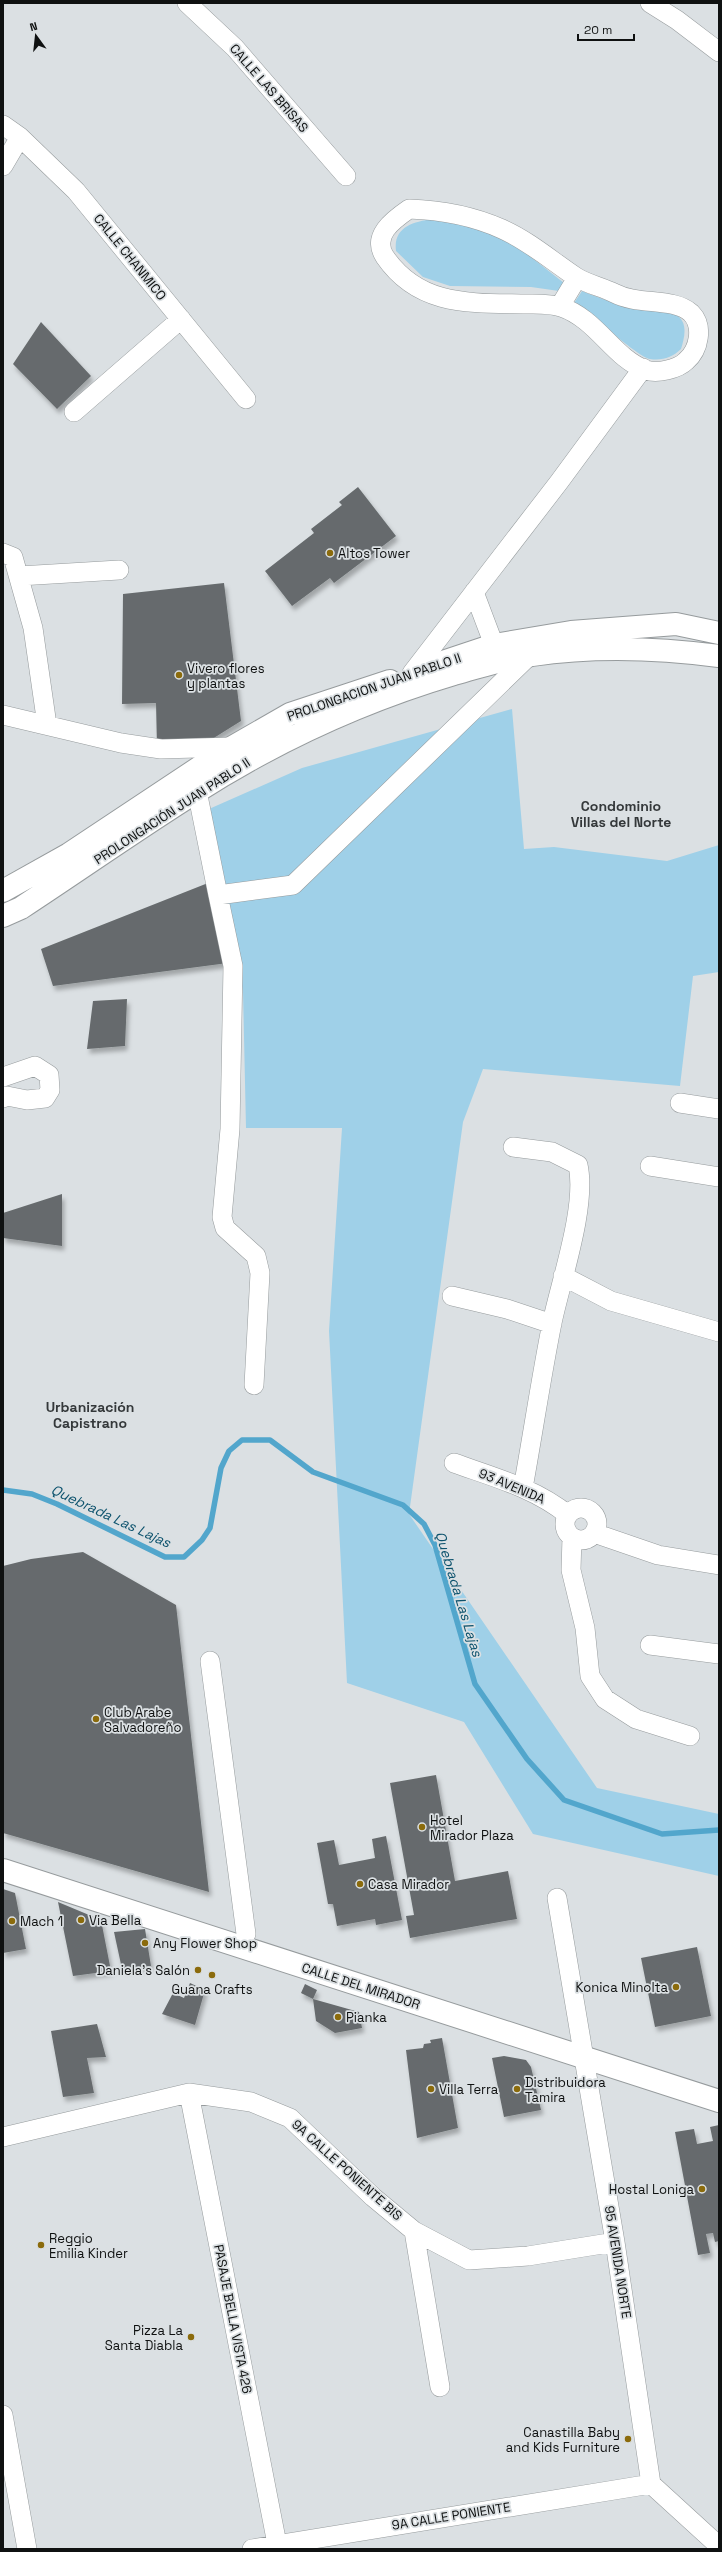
<svg xmlns="http://www.w3.org/2000/svg" width="722" height="2552" font-family="'Space Grotesk',sans-serif">
<defs>
<filter id="shadow"><feDropShadow dx="2.5" dy="4.5" stdDeviation="2" flood-color="#0004"/></filter>
</defs>
<rect width="100%" height="100%" fill="#dbe0e3"/>
<path fill="#9fd0e8" d="M432,219l27,3 49,17 56,44 -5,8 -28,-4 -81,-1 -27,-9 -27,-26c-3,-24 17,-29 36,-32z
M582,291c25,10 46,18 73,20 8,1 17,0 24,6 9,8 5,22 2,32 -8,8 -19,12 -31,10 -11,-1 -61,-47 -76,-56z
M512,709l12,140 30,-2 113,14 52,-16v127l-26,4 -13,110 -197,-17 -20,53 -54,392 188,274 122,26v62l-186,-42 -69,-112 -117,-39 -18,-352 13,-203h-96l-3,-137 -34,-182 93,-41z"/>
<g fill="none" stroke-linecap="round" stroke-linejoin="round">
<path stroke="#52a6cc" stroke-width="5.5" d="M3,1490l29,4 25,10 108,53h19l18,-17 8,-12 11,-60 8,-17 13,-11h28l43,32 90,33 21,19 11,21 40,139 52,75 37,41 98,34 57,-4"/>
</g>
<path fill="#666b6d" filter="url(#shadow)" d="M41,322l50,54 -34,33 -44,-45z
M358,487l38,49 -62,47 -4,-5 -38,28 -27,-35 49,-38 -3,-4 31,-24 -3,-3z
M224,583l17,138 -40,25 -44,1 -1,-44 -34,1 1,-110z
M208,883l20,80 -175,23 -12,-37z
M127,999l-2,47 -38,3 6,-48z
M62,1194v52l-59,-8v-25z
M83,1552l93,53 33,287 -206,-59v-267l28,-7z
M436,1775l19,106 53,-10 9,48 -107,19 -4,-22 8,-1 -24,-132z
M386,1836l16,84 -26,5 -1,-6 -38,7 -4,-22h-5l-11,-61 17,-3 5,25 36,-7 -3,-19z
M3,1889l12,4 11,56 -23,4z
M58,1902l43,18 10,51 -38,5z
M145,1929l6,37 -29,3 -8,-37z
M697,1947l14,69 -56,11 -14,-69z
M190,1983l15,7 -10,35 -33,-11 11,-21 11,5z
M305,1984l12,6 -4,9 -12,-6z
M313,1999l46,13 3,16 -27,5 -19,-12z
M97,2024l9,33 -19,1 7,35 -31,4 -12,-66z
M442,2038l16,90 -41,10 -11,-88 17,-2 1,-4 7,-1 -1,-3z
M504,2056l22,4 5,7 10,43 -37,7 -12,-59z
M719,2125v116l-4,1 -2,-9 -7,1 4,19 -12,2 -23,-123 19,-3 3,15 16,-3 -3,-14z"/>
<g fill="none" stroke-linecap="round" stroke-linejoin="round">
<g stroke="#969b9d" stroke-width="20">
<path id="minor" d="M187,3l48,45 111,128
M650,3l27,17 42,32
M3,125l17,12 56,54 170,208
M3,166l17,-29
M409,209c31,1 64,7 93,20 27,12 50,32 74,48 11,7 26,10 38,16 25,13 59,4 77,20 13,13 8,37 -5,48 -8,8 -29,13 -40,9 -33,-12 -49,-51 -85,-63 -11,-4 -26,-3 -38,-3 -54,-1 -104,2 -138,-47 -14,-21 8,-37 24,-48z
M560,306l17,-28
M74,412l107,-93
M3,553l10,4 20,71 14,97
M19,576l100,-6
M474,592l20,53
M412,673l147,-191 84,-114
M3,715l118,28 40,6 71,-2
M197,791l21,104
M3,1077l32,-11 14,9 1,15 -5,8 -18,2 -20,-4 -4,2
M680,1103l39,6
M513,1147l39,5 26,13c9,41 -17,115 -26,158 -11,55 -19,110 -29,165
M650,1166l69,11
M563,1276l48,25 108,31
M452,1296l55,13 45,15
M254,1385l6,-112 -4,-17 -31,-28 -3,-11 8,-88 3,-163 -15,-71 75,-10 237,-230
M454,1463c39,14 81,25 114,52
M565 1524a16 16 0 1 1 32 0a16 16 0 1 1-32 0Z
M594,1533l64,22 61,10
M572,1537l-1,33 14,58 5,48 15,23 31,20 54,17
M650,1645l69,9
M210,1661l36,273
M557,1898l58,344 36,242
M189,2093l88,451
M3,2137l186,-44 62,9 39,16 83,79 41,34 55,29 59,-4 87,-14
M414,2231l26,156
M3,2415l24,134
M651,2484l68,62
M252,2549l399,-65"/>
</g>
<g stroke="#969b9d" stroke-width="24">
<path id="major" d="M443,662l51,-17 77,-13 105,-8 43,9
M3,891l66,-37 146,-97 75,-43 100,-33
M3,916l18,-8c58,-38 116,-79 175,-116 80,-51 167,-91 258,-118 26,-7 51,-16 78,-19 60,-9 127,-7 187,1
M3,1870l716,231"/>
</g>
<use href="#minor" stroke="#fff" stroke-width="19"/>
<use href="#major" stroke="#fff" stroke-width="22"/>
</g>
<g fill="#8b6b0c" stroke="#dbe0e3" stroke-width="1.5">
<circle cx="330" cy="553" r="4"/>
<circle cx="179" cy="675" r="4"/>
<circle cx="96" cy="1719" r="4"/>
<circle cx="422" cy="1827" r="4"/>
<circle cx="360" cy="1884" r="4"/>
<circle cx="81" cy="1920" r="4"/>
<circle cx="12" cy="1921" r="4"/>
<circle cx="145" cy="1943" r="4"/>
<circle cx="198" cy="1970" r="4"/>
<circle cx="212" cy="1975" r="4"/>
<circle cx="676" cy="1987" r="4"/>
<circle cx="338" cy="2017" r="4"/>
<circle cx="431" cy="2089" r="4"/>
<circle cx="517" cy="2089" r="4"/>
<circle cx="702" cy="2189" r="4"/>
<circle cx="41" cy="2245" r="4"/>
<circle cx="191" cy="2337" r="4"/>
<circle cx="628" cy="2439" r="4"/>
</g>
<g text-anchor="middle" dominant-baseline="central" stroke-width="3.5" stroke-linejoin="round" paint-order="stroke">
<g font-size="13" fill="#0f1111" stroke="#dbe0e3">
<text transform="translate(269 88) rotate(49)">CALLE LAS BRISAS</text>
<text transform="translate(130 257) rotate(51)">CALLE CHANMICO</text>
<text transform="translate(374 687) rotate(-19)">PROLONGACION JUAN PABLO II</text>
<text transform="translate(172 811) rotate(-33)">PROLONGACIÓN JUAN PABLO II</text>
<text transform="translate(512 1486) rotate(23)">93 AVENIDA</text>
<text transform="translate(361 1986) rotate(18)">CALLE DEL MIRADOR</text>
<text transform="translate(347 2170) rotate(42)">9A CALLE PONIENTE BIS</text>
<text transform="translate(618 2262) rotate(81)">95 AVENIDA NORTE</text>
<text transform="translate(233 2319) rotate(79)">PASAJE BELLA VISTA 426</text>
<text transform="translate(451 2516) rotate(-9)">9A CALLE PONIENTE</text>
</g>
<g font-size="13" fill="#0f1111" stroke="#dbe0e3" text-anchor="start">
<text x="338" y="553">Altos Tower</text>
<text x="187" y="668">Vivero flores<tspan x="187" dy="15">y plantas</tspan></text>
<text x="104" y="1712">Club Arabe<tspan x="104" dy="15">Salvadoreño</tspan></text>
<text x="430" y="1820">Hotel<tspan x="430" dy="15">Mirador Plaza</tspan></text>
<text x="368" y="1884">Casa Mirador</text>
<text x="89" y="1920">Via Bella</text>
<text x="20" y="1921">Mach 1</text>
<text x="153" y="1943">Any Flower Shop</text>
<text x="190" y="1970" text-anchor="end">Daniela's Salón</text>
<text x="668" y="1987" text-anchor="end">Konica Minolta</text>
<text x="212" y="1989" text-anchor="middle">Guana Crafts</text>
<text x="346" y="2017">Pianka</text>
<text x="525" y="2082">Distribuidora<tspan x="525" dy="15">Tamira</tspan></text>
<text x="439" y="2089">Villa Terra</text>
<text x="694" y="2189" text-anchor="end">Hostal Loniga</text>
<text x="49" y="2238">Reggio<tspan x="49" dy="15">Emilia Kinder</tspan></text>
<text x="183" y="2330" text-anchor="end">Pizza La<tspan x="183" dy="15">Santa Diabla</tspan></text>
<text x="620" y="2432" text-anchor="end">Canastilla Baby<tspan x="620" dy="15">and Kids Furniture</tspan></text>
</g>
<g font-size="14" font-weight="bold" fill="#34383a" stroke="#dbe0e3">
<text x="621" y="806">Condominio<tspan x="621" dy="16">Villas del Norte</tspan></text>
<text x="90" y="1407">Urbanización<tspan x="90" dy="16">Capistrano</tspan></text>
</g>
<g font-size="14" font-style="italic" fill="#0c526d" stroke="#dbe0e3">
<text transform="translate(111 1516) rotate(25)">Quebrada Las Lajas</text>
<text transform="translate(459 1594) rotate(73)">Quebrada Las Lajas</text>
</g>
</g>
<rect width="722" height="2552" fill="none" stroke="#0f1111" stroke-width="8"/>
<g transform="translate(36 36) rotate(345)" stroke="#dbe0e3" stroke-width="3" paint-order="stroke">
<path d="M0-3L7 15L0 10L-7 15Z" fill="#0f1111"/>
<text y="-6" font-size="11" font-weight="bold" text-anchor="middle" fill="#0f1111">N</text>
</g>
<path d="M578 34v6h56v-6" fill="none" stroke="#0f1111" stroke-width="2"/>
<text x="584" y="34" font-size="12" fill="#0f1111" stroke="#dbe0e3" stroke-width="3" paint-order="stroke">20 m</text>
</svg>
